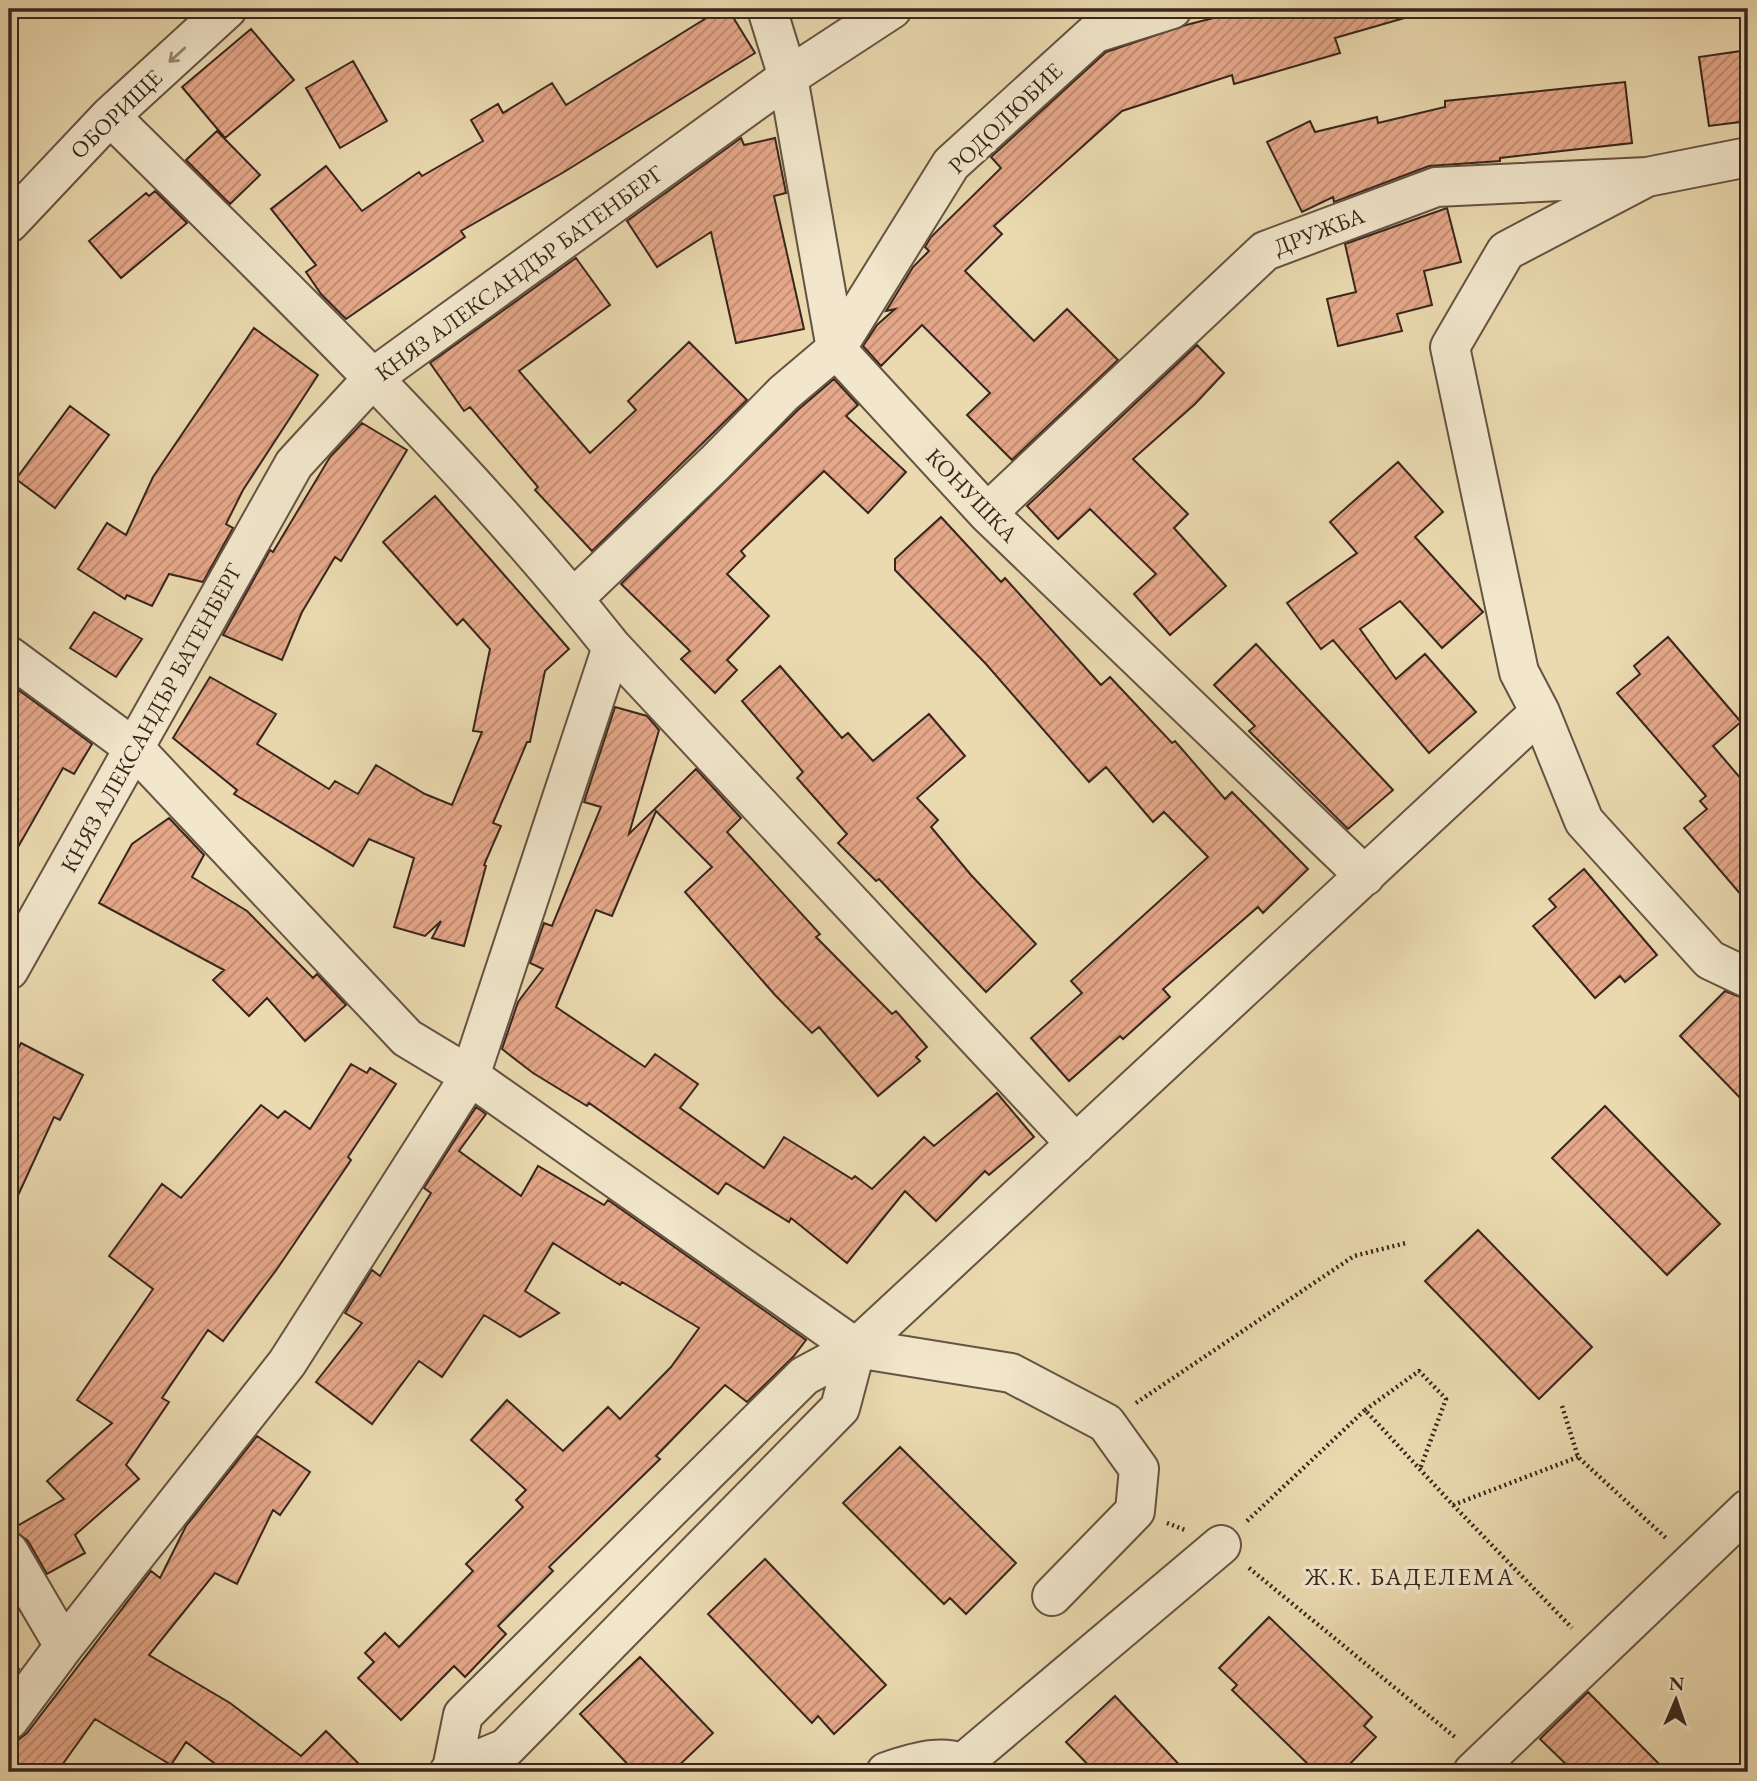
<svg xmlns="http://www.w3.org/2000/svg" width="1757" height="1781" font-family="'EB Garamond',serif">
<defs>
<pattern id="building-hatch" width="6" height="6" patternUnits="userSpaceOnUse" patternTransform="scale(1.75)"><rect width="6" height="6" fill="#e6a88a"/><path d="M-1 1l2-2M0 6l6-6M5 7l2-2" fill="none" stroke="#bb8970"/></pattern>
</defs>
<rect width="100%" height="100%" fill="#ebdab0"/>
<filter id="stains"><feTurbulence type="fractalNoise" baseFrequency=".00286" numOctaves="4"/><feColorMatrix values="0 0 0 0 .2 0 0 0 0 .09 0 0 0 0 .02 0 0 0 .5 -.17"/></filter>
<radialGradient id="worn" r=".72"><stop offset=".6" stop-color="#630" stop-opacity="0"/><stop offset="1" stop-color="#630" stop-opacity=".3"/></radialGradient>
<path fill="url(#building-hatch)" stroke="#38261d" stroke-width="2" d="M721,9h7l27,44 -191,119 -103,59 4,6 -119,82 -25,-25 -15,-22 10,-7 -45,-56 55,-43 36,45 57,-39 3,4 61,-35 -12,-21 27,-16 5,9 49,-30 14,22z
M1249,9h158l1,8 -73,21 5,15 -106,31 -2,-9 -110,36 -128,115 8,8 -37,37 69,70 33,-32 51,51 -106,100 -45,-45 23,-22 -68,-68 -41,41 -18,-20 14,-21 18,-16 -9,2 27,-44 16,-16 -4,-4 6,-10 70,-69 -10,-11 115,-105 80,-27z
M251,29l43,51 -69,58 -43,-51z
M1748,50v71l-39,5 -10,-69z
M353,61l34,60 -47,27 -34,-60z
M1625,82l7,61 -132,15v3l-71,5 -95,36 -1,-5 -31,15 -35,-70 43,-21 5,11 62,-15 1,6 67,-16v-6z
M217,131l43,44 -30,29 -44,-44z
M741,138l3,7 31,-7 11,55 -12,3 30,133 -68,14 -25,-111 -54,35 -30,-46z
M155,191l32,32 -66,55 -32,-37 57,-48 3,3z
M1447,208l14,54 -37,9 8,34 -35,9 5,17 -64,15 -11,-47 29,-7 -11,-48z
M576,258l34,47 -91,66 71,82 46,-43 -8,-9 61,-59 58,58 -155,151 -57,-61 3,-3 -68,-80 -6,4 -34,-48z
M254,328l64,47 -75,115 -17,34 7,4 -30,54 -34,-8 -17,32 -25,-11 -2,4 -47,-30 29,-46 19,12 27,-58z
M1197,345l27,28 -29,31 -62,55 55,55 -14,14 52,58 -56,49 -36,-41 22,-20 -66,-65 -32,30 -31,-33z
M834,379l24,26 -12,11 60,56 -38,41 -44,-42 -83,80 4,5 -18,18 42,42 -42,44 10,10 -22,23 -34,-34 9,-8 -69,-67 178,-175z
M70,406l39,29 -54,73 -39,-29z
M362,423l45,27 -66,111 -6,-4 -33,55 -20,48 -59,-25 47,-85 3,2 57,-95z
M1398,462l45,50 -28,25 68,75 -41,36 -42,-47 -40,28 36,50 29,-25 51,58 -47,41 -96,-113 -12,9 -34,-46 70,-50 -27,-31z
M435,496l134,153 -24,22 -15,71h-3l-34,81 8,3 -17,39 2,1 -22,80 -32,-8 9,-17 -16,15 -31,-9 20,-69 -45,-19 -16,27 -119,-72 3,-4 -64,-52 37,-61 66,37 -19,30 72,45 6,-8 23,13 18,-29 49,29 27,11 30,-73 -9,-1 17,-82 -27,-30 -6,6 -74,-83z
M941,517l60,65 4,-4 96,107 9,-8 62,66 3,-2 50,58 7,-7 76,77 -45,44 -5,-6 -95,82 7,8 -47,42 -3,-3 -51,45 -38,-43 51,-45 -11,-12 137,-124 -44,-45 -11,10 -47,-55 -17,15 -103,-118 -91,-94v-11z
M94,612l48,27 -26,38 -46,-29z
M1668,637l73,85 -28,24 35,41v116l-64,-75 23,-19 -7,-8 6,-5 -89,-103 23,-19 -6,-8z
M1256,644l137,146 -45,39 -99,-98 6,-5 -41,-41z
M780,666l62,72 6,-5 25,28 56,-47 36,42 -48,42 21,22 -7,7 40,48 65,69 -50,48 -107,-113 -3,2 -38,-38 9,-9 -50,-56 6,-6 -61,-71z
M9,683l83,61 -18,30 -11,-6 -54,95z
M615,707l32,9 12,14 -30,104 67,-65 45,49 -14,14 93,102 -4,3 76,77 4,-3 31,36 -11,10 4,4 -42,35 -59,-69 -7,6 -37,-38 -90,-103 27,-25 -56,-56 -44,105 -16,-6 -40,97 89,60 10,-13 43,30 -18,24 84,60 20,-31 68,42 3,-3 17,13 52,-52 10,9 63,-53 37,44 -45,38 -4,-4 -49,50 -31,-30 -58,72 -56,-45 -2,4 -63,-39 -8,11 -129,-91 -2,3 -54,-33 -31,-24 16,-47 25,-33 -13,-6 14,-40 8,3 49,-119 -17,-5z
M169,818l35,37 -12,22 55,34 66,67 4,-4 29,31 -41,36 -38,-43 -18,18 -36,-36 11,-10 -125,-67 33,-59z
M1584,869l73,86 -32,27 -5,-6 -25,22 -62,-72 23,-19 -7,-8z
M1725,991l23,9v106l-68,-70z
M21,1043l62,32 -23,45 -6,-3 -45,98v-148z
M351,1064l16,9 3,-5 26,16 -48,73 3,3 -74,109 -54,72 -15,-11 -46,68 7,4 -43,63 13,14 -64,56 10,18 -38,21 -19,-33 -16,-12 52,-30 -17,-18 65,-58 -35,-23 76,-111 -44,-33 53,-72 19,14 80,-93 17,13 7,-7 25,18z
M1605,1106l115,118 -53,51 -115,-117z
M476,1107l10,7 -27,37 62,45 17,-30 66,39 4,-5 198,140 -13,17 -46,45 -22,-17 -69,71 4,3 -111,108 4,4 -55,55 8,8 -41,43 -11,-11 -53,54 -43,-42 16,-16 -9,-9 20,-20 14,14 74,-76 -7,-7 57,-57 -7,-7 10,-10 -55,-50 36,-40 56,51 45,-44 12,12 51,-52 28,-39 -77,-46 -2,3 -67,-42 -28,48 34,22 -39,24 -36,-22 -42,62 -23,-16 -47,63 -56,-42 46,-59 -17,-10 27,-43 8,6 51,-83 -7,-5z
M1478,1230l114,117 -53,52 -114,-118z
M257,1436l53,36 -30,43 -7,-5 -36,74 -22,-11 -66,82 81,48 71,53 25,-25 41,41h-141l-40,-30 -15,23 -76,-46 -38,53h-48v-31l9,-1 9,-7 124,-162 9,7 26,-52z
M900,1447l116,116 -50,51 -16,-16 -6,6 -101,-101z
M765,1559l121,126 -52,49 -16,-18 -6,7 -104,-109z
M1269,1617l103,100 -8,9 12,11 -34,35h-26l-84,-82 5,-5 -18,-17z
M640,1657l73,76 -41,39h-37l-55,-58z
M9,1661l10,8 -10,15z
M1588,1692l79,80h-93l-34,-33z
M1115,1696l71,76h-91l-29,-30z"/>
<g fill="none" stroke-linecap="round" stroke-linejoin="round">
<g stroke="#655342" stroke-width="42">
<path id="minor" d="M767,9l21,68 48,272 151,164 378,363
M110,116c173,171 350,340 502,531l464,497
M1647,177l-141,74 -56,96 69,325 21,40 44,109 126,139 38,18
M9,223l101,-107 117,-107
M987,513l278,-262 171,-64 211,-10 101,-20
M573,599l142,-136 69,-70 52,-44 115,-185 144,-131 77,-24
M9,656l125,92 273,290 63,38 386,272 155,25 95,50 33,46 -4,42 -83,85
M9,970l285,-506 80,-87 414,-300 104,-68
M9,1552l55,94
M9,1720l55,-74 223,-283 183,-287 142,-429
M964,1762l257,-217
M452,1769l11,-54 341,-339 52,-28 684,-636
M449,1772l57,-24 334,-340 16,-60
M886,1772c29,-10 65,-22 90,0
M1473,1772l275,-263"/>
</g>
<path stroke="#38261d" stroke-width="4.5" stroke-dasharray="2 3.5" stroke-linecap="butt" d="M1136,1403l218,-147 52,-13
M1562,1406l16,51 89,82
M1365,1410l54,-39 27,28 -26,70
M1453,1505l119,123
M1247,1521l118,-111 88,95 125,-48
M1167,1523l18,7
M1249,1568l207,170"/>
<use href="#minor" stroke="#f2e7cc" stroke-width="38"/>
</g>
<defs><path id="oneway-shaft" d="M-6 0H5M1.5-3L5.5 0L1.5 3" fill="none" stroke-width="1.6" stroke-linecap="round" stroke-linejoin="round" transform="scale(1.75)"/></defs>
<use stroke="#958674" href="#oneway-shaft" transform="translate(177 55) rotate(138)"/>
<g text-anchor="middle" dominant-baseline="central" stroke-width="7" stroke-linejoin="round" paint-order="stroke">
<g font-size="23" fill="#38261d" stroke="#f2e7cc">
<text transform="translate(116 114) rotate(-44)">ОБОРИЩЕ</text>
<text transform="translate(1005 118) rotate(-44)">РОДОЛЮБИЕ</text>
<text transform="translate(1319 231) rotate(-21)">ДРУЖБА</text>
<text transform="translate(519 273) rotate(-36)">КНЯЗ АЛЕКСАНДЪР БАТЕНБЕРГ</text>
<text transform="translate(972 495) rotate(46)">КОНУШКА</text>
<text transform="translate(151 718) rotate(-61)">КНЯЗ АЛЕКСАНДЪР БАТЕНБЕРГ</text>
</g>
<g font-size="24" letter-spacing="2" fill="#38261d" stroke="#f2e7cc">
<text x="1410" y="1576">Ж.К. БАДЕЛЕМА</text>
</g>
</g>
<rect width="1757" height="1781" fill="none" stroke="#ebdab0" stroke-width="35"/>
<rect x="10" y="10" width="1736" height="1760" fill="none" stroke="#38261d" stroke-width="3.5"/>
<rect x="18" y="18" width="1722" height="1746" fill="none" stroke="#38261d" stroke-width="2"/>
<g transform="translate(1676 1700) rotate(2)" stroke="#f2e7cc" stroke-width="5" paint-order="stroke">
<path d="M0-5L12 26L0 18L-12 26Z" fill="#38261d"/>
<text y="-10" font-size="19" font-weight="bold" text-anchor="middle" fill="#38261d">N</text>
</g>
<rect width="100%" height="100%" filter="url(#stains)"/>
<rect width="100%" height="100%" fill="url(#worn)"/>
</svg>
